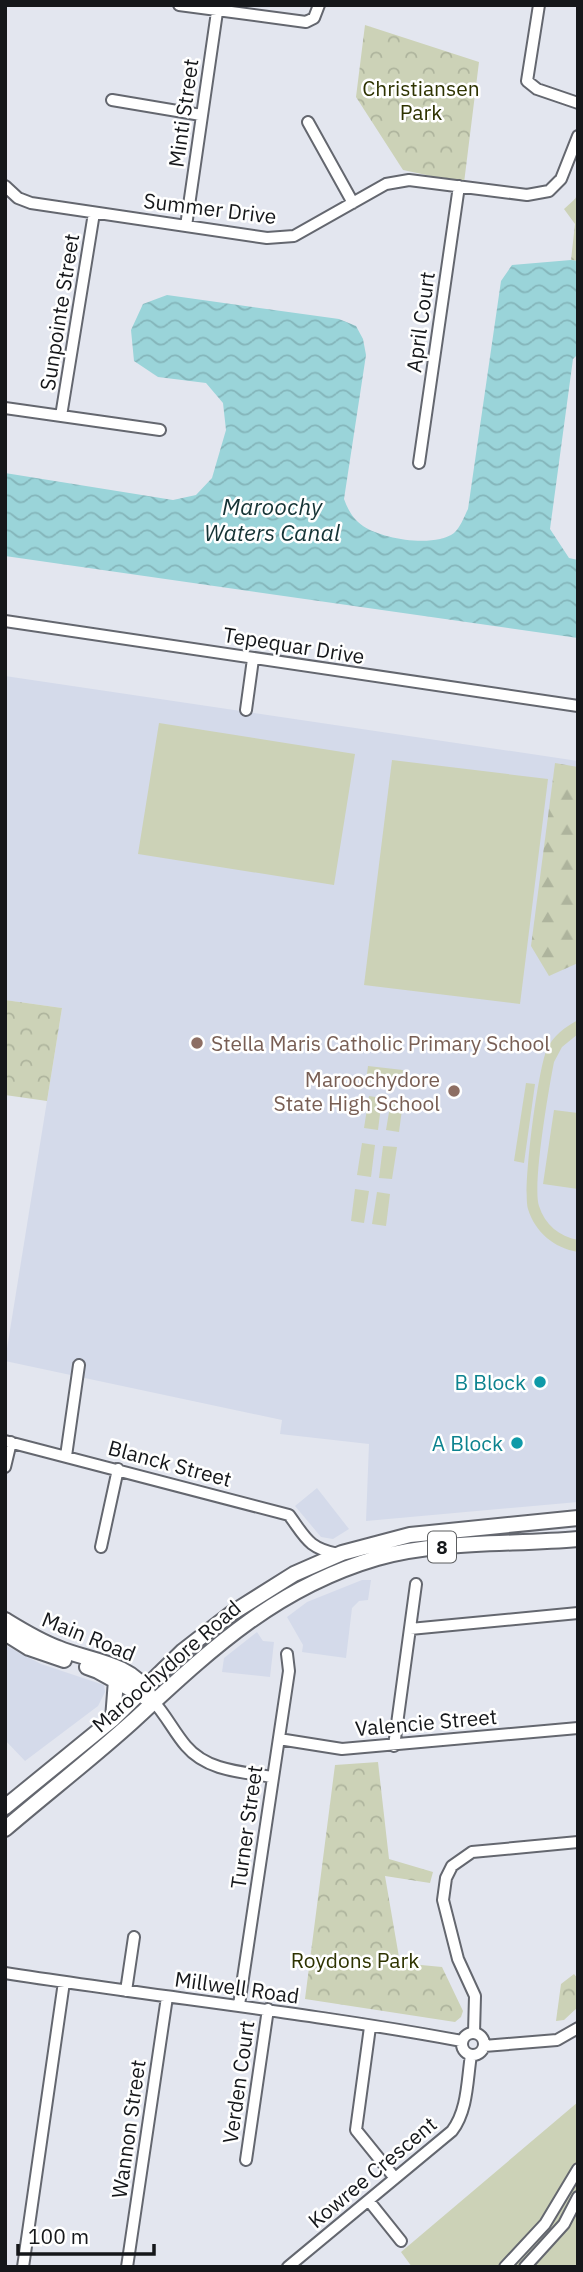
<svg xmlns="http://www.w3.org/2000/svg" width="583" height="2272" font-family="'IBM Plex Sans',sans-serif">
<defs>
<pattern id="forest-firs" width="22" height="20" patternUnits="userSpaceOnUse" patternTransform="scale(1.75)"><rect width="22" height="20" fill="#ccd2b7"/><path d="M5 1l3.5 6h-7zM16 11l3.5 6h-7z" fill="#aeb49d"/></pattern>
<pattern id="park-crowns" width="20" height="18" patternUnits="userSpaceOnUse" patternTransform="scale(1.75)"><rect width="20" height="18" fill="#ccd2b7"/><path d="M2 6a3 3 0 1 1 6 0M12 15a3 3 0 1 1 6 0" fill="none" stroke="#aeb49d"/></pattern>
<pattern id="water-waves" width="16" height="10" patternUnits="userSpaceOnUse" patternTransform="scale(1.75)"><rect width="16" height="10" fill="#9ad4d9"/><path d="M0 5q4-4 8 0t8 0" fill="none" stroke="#84b5ba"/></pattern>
</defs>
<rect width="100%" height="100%" fill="#e3e6ef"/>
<path fill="#d4daea" d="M5,676l573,85v741l-212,19 3,-77 -89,-10 2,-14 -277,-59 57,-353 -57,-8z
M317,1488l32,41 -16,10 -12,-2 -26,-31z
M362,1580h9l-3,20 -9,1 -7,7 -6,50 -44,-6 1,-7 -16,-28 20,-15z
M257,1632l6,9 11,1 -4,35 -48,-5 2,-14z
M5,1645l36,19 63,21 1,7 -7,14 -73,55 -20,-21z"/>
<path fill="#ccd2b7" d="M159,723l196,31 -21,131 -196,-31z
M392,760l156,19 -28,225 -156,-19z
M578,1020v14l-16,13 -8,15c-5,25 -22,124 -15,144 6,19 20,30 39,34v12c-24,-4 -43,-20 -50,-43 -6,-19 10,-141 19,-160 6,-13 18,-22 31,-29z
M368,1066l35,4 -2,15 -35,-4z
M526,1083l9,1 -11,79 -10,-2z
M369,1096l13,2 -4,32 -14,-2z
M391,1100l12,2 -4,30 -13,-2z
M554,1110l24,3v76l-35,-5z
M362,1143l13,2 -4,32 -14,-2z
M383,1146l14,1 -5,32 -13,-1z
M355,1189l14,2 -5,32 -13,-2z
M377,1192l13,2 -4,32 -14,-2z
M578,2102v165h-166l-11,-15z"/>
<path fill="url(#forest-firs)" d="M555,763l23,4v196l-29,13 -18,-30z"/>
<path fill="url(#park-crowns)" d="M365,25l114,37 -15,121 -61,-13 -47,-73z
M578,193v68l-7,-1 4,-36 -11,-15 11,-10z
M5,1000l57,8 -15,93 -42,-6z
M378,1762l11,97 44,13 -3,11 -45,-7 15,87 42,4 21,44 -2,6 -6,5 -150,-23 30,-234z
M574,1974l4,5v28l-14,13 -8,1 5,-37z"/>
<path fill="url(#water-waves)" d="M571,260l7,1v93l-5,5 -23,170 19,29 9,2v78l-573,-82v-83l168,27 23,-5 16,-17 14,-48 -3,-27 -17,-20 -48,-6 -24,-16 -3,-31 12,-26 24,-9 172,24 17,7 7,13 3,16 -22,144c4,11 9,20 19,27 19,13 71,22 91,7 6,-5 10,-16 14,-24l33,-228 11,-16z"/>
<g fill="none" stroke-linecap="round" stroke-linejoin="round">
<g stroke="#64676f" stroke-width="14">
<path id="minor" d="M179,5l127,17 8,-4 5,-13
M539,5l-12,76 10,8 41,14
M112,100l89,15
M308,122l45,81
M5,186l13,12 13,5 236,35 27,-2 92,-52 23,-4 118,15 22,-4 12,-12 17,-43
M186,226l32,-221
M5,408l155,22
M61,416l33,-203
M419,463l40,-277
M5,621l573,85
M246,710l7,-51
M5,1441l284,74c17,23 19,33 49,39
M66,1456l13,-91
M5,1467l6,-25
M101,1547l17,-78
M410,1629l168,-16
M153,1701c13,14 21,31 33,45 21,25 56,26 87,31
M279,1739l63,10 236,-21
M394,1746l22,-162
M5,1973c153,24 306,40 457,68
M126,1991l8,-54
M239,2005l50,-334 -2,-17
M370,2027l-14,103 38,47
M474,2033l1,-37 -17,-37 -15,-59 3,-22 6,-12 20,-14 106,-10
M462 2044a11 11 0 1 1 22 0a11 11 0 1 1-22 0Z
M484,2046l73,-6 21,-12
M246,2160l22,-151
M369,2201l32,40
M23,2267l41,-285
M127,2267l40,-270
M288,2267l164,-136c16,-21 15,-51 19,-76
M505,2267l40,-43 33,-55
M525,2267l39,-43 14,-27"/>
</g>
<g stroke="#64676f" stroke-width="18">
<path id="major" d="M5,1620c18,11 34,21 53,28 30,13 72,14 90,45
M5,1633l24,15 35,12
M87,1667l11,4 49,27
M113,1719l3,-39
M5,1807l108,-88 70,-68 49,-38 62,-39 48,-21 68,-18 168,-17
M5,1829c42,-36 86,-70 127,-107 76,-70 142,-134 245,-164 65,-18 134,-13 201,-19"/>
</g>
<use href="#minor" stroke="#fff" stroke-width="10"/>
<use href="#major" stroke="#fff" stroke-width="14"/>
</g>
<g fill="#8d6e63" stroke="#fff" stroke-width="2.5">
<circle cx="197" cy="1043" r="7"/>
<circle cx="454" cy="1091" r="7"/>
</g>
<g fill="#0f9aa8" stroke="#fff" stroke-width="2.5">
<circle cx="540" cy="1382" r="7"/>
<circle cx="517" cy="1443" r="7"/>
</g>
<g text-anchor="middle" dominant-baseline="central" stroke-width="5" stroke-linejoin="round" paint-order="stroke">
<rect fill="#fff" stroke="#5b5d5f" stroke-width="2" x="428" y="1531.5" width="28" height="31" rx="5"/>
<g font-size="19" font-weight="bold" fill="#15171a">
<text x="442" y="1547">8</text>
</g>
<g font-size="21" fill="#2e3300" stroke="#fff">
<text x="421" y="88">Christiansen<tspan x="421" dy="24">Park</tspan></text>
<text x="355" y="1960">Roydons Park</text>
</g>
<g font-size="21" fill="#15171a" stroke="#fff">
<text transform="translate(183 113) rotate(-82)">Minti Street</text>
<text transform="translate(210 208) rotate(7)">Summer Drive</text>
<text transform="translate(59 312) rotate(-81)">Sunpointe Street</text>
<text transform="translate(420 322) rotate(-82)">April Court</text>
<text transform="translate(294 645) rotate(9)">Tepequar Drive</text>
<text transform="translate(170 1463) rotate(15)">Blanck Street</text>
<text transform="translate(89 1636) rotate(22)">Main Road</text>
<text transform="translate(166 1666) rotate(-41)">Maroochydore Road</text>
<text transform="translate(426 1722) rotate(-5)">Valencie Street</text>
<text transform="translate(246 1827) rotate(-82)">Turner Street</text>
<text transform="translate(237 1987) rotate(8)">Millwell Road</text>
<text transform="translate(238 2082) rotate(-82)">Verden Court</text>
<text transform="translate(128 2129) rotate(-82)">Wannon Street</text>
<text transform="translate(372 2172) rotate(-40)">Kowree Crescent</text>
</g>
<g font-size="21" fill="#785e54" stroke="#fff" text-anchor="start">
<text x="211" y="1043">Stella Maris Catholic Primary School</text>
<text x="440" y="1079" text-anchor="end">Maroochydore<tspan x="440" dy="24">State High School</tspan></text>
</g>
<g font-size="21" fill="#0d838f" stroke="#fff" text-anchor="end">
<text x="526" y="1382">B Block</text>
<text x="503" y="1443">A Block</text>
</g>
<g font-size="23" font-style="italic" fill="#153335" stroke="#fff">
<text x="272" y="506">Maroochy<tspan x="272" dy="26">Waters Canal</tspan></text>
</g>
</g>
<rect width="583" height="2272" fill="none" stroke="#15171a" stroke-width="14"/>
<path d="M18 2244v10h136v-10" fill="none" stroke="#15171a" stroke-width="3.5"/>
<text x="28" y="2244" font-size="21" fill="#15171a" stroke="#ffffff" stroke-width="5" paint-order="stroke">100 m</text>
</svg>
